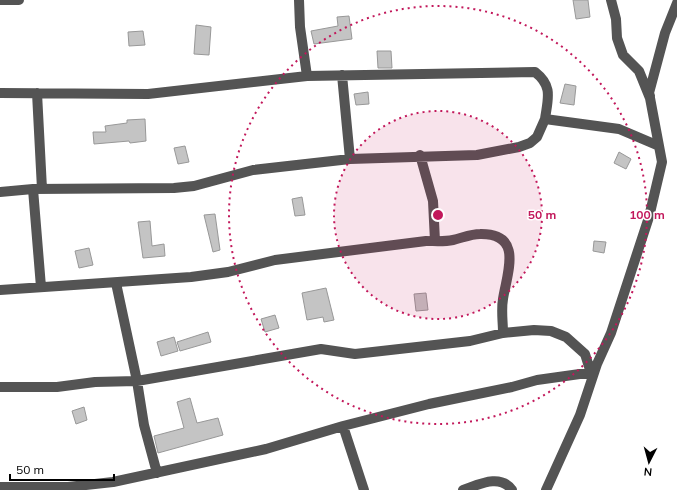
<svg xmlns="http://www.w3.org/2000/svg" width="677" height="490" font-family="Mulish,sans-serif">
<rect width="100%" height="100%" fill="#fff"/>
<path fill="#c4c4c4" stroke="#989898" d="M573,0h15l2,17 -14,2z
M349,16l3,23 -38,5 -3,-13 27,-5 -1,-9z
M196,25l15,2 -2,28 -15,-1z
M143,31l2,14 -16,1 -1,-14z
M377,51h14l1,17h-14z
M565,84l11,2 -2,19 -14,-2z
M368,92l1,12 -13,1 -2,-11z
M145,119l1,22 -16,2 -1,-2 -35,3 -1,-12h13l-1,-6 22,-3v-3z
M185,146l4,16 -11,2 -4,-16z
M619,152l12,7 -5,10 -12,-6z
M302,197l3,18 -10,1 -3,-17z
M215,214l5,36 -7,2 -9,-37z
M150,221l2,25 12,-2 1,12 -22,2 -5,-36z
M594,241l12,1 -2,11 -11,-2z
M89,248l4,17 -14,3 -4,-17z
M326,288l8,32 -10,2 -1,-5 -16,3 -5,-27z
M426,293l2,17 -12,1 -2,-17z
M275,315l4,13 -14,4 -4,-13z
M208,332l3,10 -31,9 -3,-9z
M174,337l4,14 -17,5 -4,-14z
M190,398l7,25 21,-5 5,17 -65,18 -4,-17 30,-8 -7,-26z
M84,407l3,13 -11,4 -4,-13z"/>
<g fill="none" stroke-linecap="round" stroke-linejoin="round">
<path stroke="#545454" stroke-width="10" d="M0,0h19
M299,0l1,27 7,49
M342,75l8,84
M0,93l148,1 159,-18 228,-4c18,14 13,26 10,47
M37,93l5,96
M650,96l-1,-3 16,-60 12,-30
M420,155l13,46 2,40
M33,189l8,98
M0,192l33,-3 141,-1 20,-2 59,-16 97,-11 127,-4 42,-8 11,-4 7,-6 8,-18 74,10 40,17
M116,283l21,98 7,44 13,48
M0,290l191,-13 37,-5 47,-12 151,-19c9,0 18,1 27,-1 9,-2 18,-6 27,-6 44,-1 27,39 23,65 -2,11 0,23 0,34
M0,387h57l38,-5 42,-1 184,-32 34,5 115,-13 33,-8 31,-3 17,1 15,6 19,17 6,19
M343,426l21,64
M0,487h68l45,-5 153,-33 77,-23 86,-22 83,-17 25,-7 57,-8
M463,490c15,-5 37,-17 49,0
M546,490l34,-75 17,-51 14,-31 38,-116 13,-55 -12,-64 -11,-27 -16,-16 -6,-17 -1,-19 -5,-19"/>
</g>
<circle cx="438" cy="215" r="104" fill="#c2185b" fill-opacity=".12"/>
<g fill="none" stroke="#c2185b" stroke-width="2" stroke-dasharray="2 4">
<circle cx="438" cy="215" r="104"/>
<circle cx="438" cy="215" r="209"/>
</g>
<circle cx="438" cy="215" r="6" fill="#c2185b" stroke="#fff" stroke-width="2"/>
<g font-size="12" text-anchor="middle" font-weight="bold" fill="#c2185b" stroke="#fff" stroke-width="3" stroke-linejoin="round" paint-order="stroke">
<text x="542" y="219">50 m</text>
<text x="647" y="219">100 m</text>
</g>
<g transform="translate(649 462) rotate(186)" stroke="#ffffff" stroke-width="3" paint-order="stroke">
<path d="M0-3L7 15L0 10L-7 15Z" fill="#000000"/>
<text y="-6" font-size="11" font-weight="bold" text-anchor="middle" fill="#000000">N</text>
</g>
<path d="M10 474v6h104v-6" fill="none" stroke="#000000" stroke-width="2"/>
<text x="16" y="474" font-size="12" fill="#000000" stroke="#ffffff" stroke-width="3" paint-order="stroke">50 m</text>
</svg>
